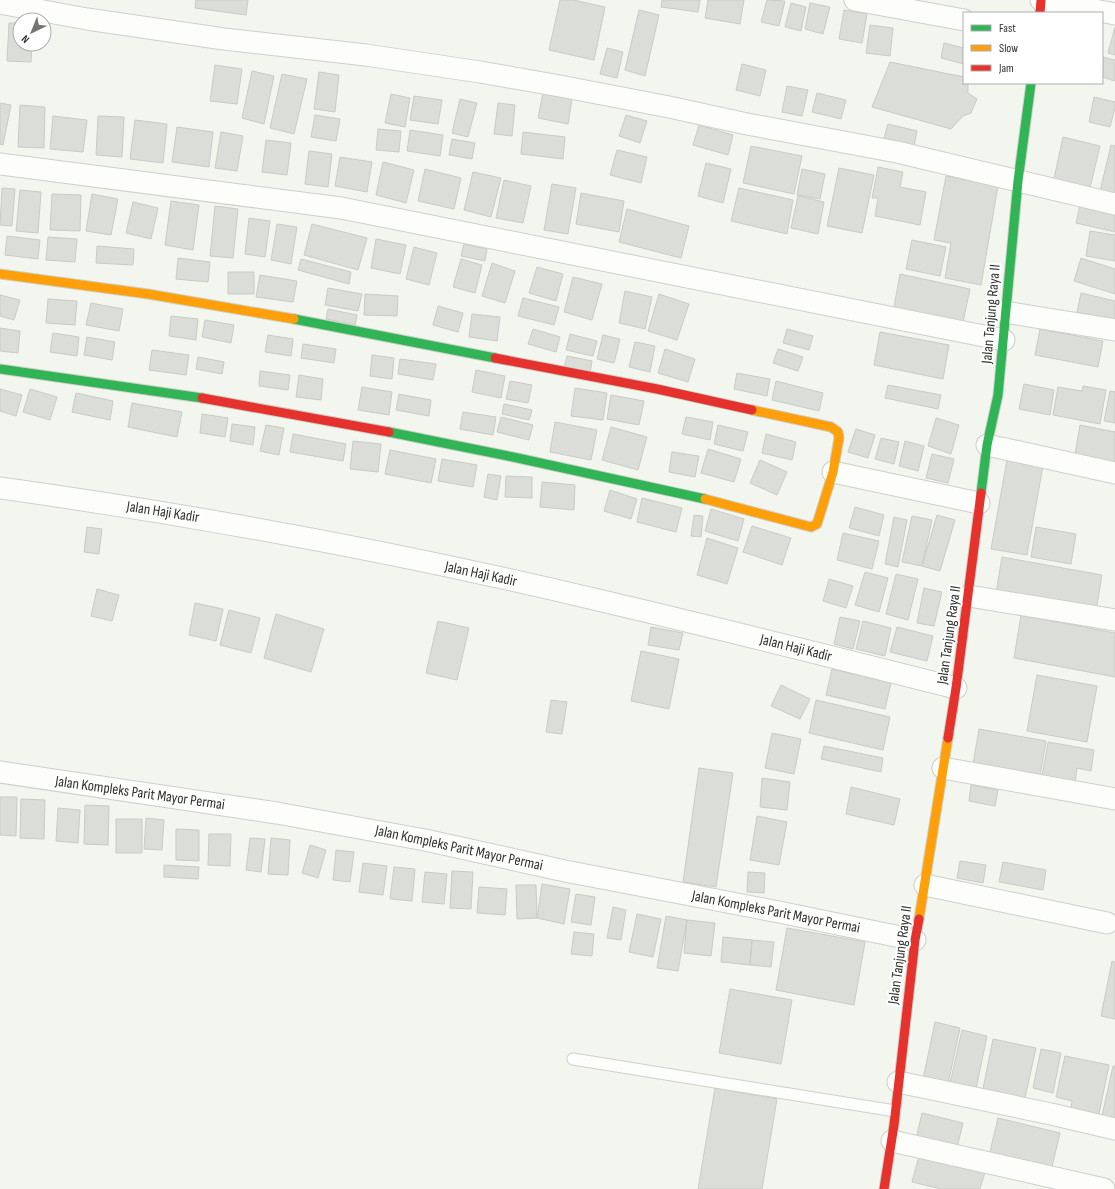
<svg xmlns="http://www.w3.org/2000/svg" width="1115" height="1189" font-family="'Sofia Sans Condensed',sans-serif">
<rect width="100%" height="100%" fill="#f2f6ee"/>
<path fill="#dbddd8" stroke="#c9ccc6" d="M196,0h52l-2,15 -51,-7z
M560,0h13l32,7 -11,53 -45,-10z
M662,0h38l-2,12 -37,-5z
M708,0h36l-4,24 -35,-6z
M767,0l18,1 -6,25 -18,-4z
M791,3l15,4 -5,24 -16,-4z
M810,3l20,4 -7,27 -18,-5z
M639,10l20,5 -14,61 -20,-6z
M844,10l23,4 -5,29 -23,-4z
M9,23h11v21h12l-1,18 -24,-1z
M870,25l23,3 -3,28 -24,-3z
M1115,27v28l-7,-2z
M944,43l20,5v16l-23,-6z
M607,48l16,4 -6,26 -17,-4z
M1103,57l12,3v21l-13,-4v-15z
M890,62l74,15v6h4v10l9,6 -6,14 -8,3 -12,13 -79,-22z
M742,64l24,6 -6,26 -24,-6z
M215,65l27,4 -5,35 -27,-3z
M252,71l22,5 -10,48 -22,-6z
M319,72l20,3 -4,37 -21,-3z
M282,74l25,5 -13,55 -24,-6z
M787,86l21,4 -6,26 -20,-4z
M543,93l29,6 -4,25 -30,-6z
M817,93l29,7 -5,19 -29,-7z
M391,94l19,4 -5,29 -20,-4z
M414,96l28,4 -4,24 -28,-4z
M1094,97l21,5v6l-5,19 -21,-5z
M460,99l17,4 -9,34 -16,-4z
M0,103l11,2 -8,40 -3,-1z
M498,103l17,2 -3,31 -18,-2z
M20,105l25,2 -1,41 -26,-1z
M315,115l25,4 -4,22 -25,-4z
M626,115l21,6 -7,22 -21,-7z
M53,116l34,4 -4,32 -33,-3z
M98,116l26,1 -2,40 -26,-2z
M135,120l32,4 -4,39 -33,-4z
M888,124l29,7 -3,15 -30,-8z
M699,125l34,10 -5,20 -35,-10z
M177,127l36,5 -4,35 -37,-5z
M378,129l23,2 -2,21 -23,-2z
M410,130l33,5 -3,21 -33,-5z
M221,132l22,4 -6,35 -22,-3z
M523,132l42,5 -2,22 -42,-5z
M1063,137l37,9 -11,46 -36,-9z
M452,139l23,4 -3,16 -23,-4z
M266,140l25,3 -4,32 -25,-3z
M1111,145l4,1v48l-15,-3z
M751,146l51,10 -8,38 -51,-11z
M617,150l30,7 -6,26 -31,-8z
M309,151l23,3 -4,33 -23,-3z
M340,157l32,5 -5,30 -32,-6z
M383,162l31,8 -8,33 -30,-8z
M706,163l25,6 -8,34 -25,-7z
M878,167l25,5 -3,15 26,5 -6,33 -45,-9 3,-18h-6z
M839,168l35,7 -12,58 -35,-7z
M425,169l36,9 -7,31 -36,-8z
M802,169l23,5 -5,25 -23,-4z
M473,172l28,6 -10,39 -27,-7z
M946,176l52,10 -17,99 -36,-7 6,-35 -17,-3z
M504,180l27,6 -8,37 -27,-5z
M552,184l24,4 -8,46 -24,-4z
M2,188l13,1 -3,37 -12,-1z
M739,188l54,12 -6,34 -56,-13z
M20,190l21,2 -3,41 -22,-2z
M581,193l43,8 -5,31 -43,-8z
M52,194l29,1 -1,36 -30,-1z
M92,194l26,5 -7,36 -25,-4z
M798,196l26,6 -6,32 -27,-6z
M171,201l28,4 -6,45 -28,-5z
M133,202l25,6 -7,31 -25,-6z
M1080,205l35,8v19l-39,-9z
M215,206l23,3 -5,49 -23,-2z
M627,209l62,17 -8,32 -62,-16z
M249,218l21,3 -5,36 -20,-3z
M277,224l20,3 -6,37 -20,-4z
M312,224l55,14 -9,32 -54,-15z
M1090,231l25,4v26l-29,-5z
M7,236l33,4 -2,19 -33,-4z
M48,237l29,2 -2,23 -29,-2z
M376,239l30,6 -6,29 -29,-6z
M912,240l34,7 -6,29 -34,-7z
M464,244l23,5 -2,12 -24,-5z
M97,246l37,3 -1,16 -37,-2z
M414,247l23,6 -8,32 -23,-6z
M178,258l32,4 -2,20 -32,-3z
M1081,258l34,11v25l-41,-13z
M301,259l50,13 -2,12 -51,-14z
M461,259l21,6 -7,28 -22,-6z
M492,263l23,8 -10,32 -23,-7z
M537,267l26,7 -7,27 -27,-8z
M228,272h26v22h-26z
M900,274l70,15 -8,38 -69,-14z
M260,275l37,6 -4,21 -37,-5z
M573,277l29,7 -10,36 -28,-8z
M328,288l34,6 -4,17 -33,-6z
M625,291l27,6 -7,32 -26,-6z
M1081,293l34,8v20l-38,-9z
M365,294l33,2 -1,20 -33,-1z
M659,294l30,10 -12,36 -29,-9z
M0,295l20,5 -6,20 -14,-4z
M523,298l36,9 -5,18 -36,-9z
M48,299l29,2 -2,24 -29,-2z
M91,303l32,6 -4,22 -33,-6z
M438,306l25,7 -5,19 -25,-7z
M328,309l29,6 -2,10 -29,-6z
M472,314l28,3 -3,24 -28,-4z
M171,316l27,3 -2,21 -27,-4z
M205,320l29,5 -3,18 -29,-6z
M0,328l20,3 -2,22 -18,-2z
M533,329l27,8 -4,15 -28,-8z
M787,329l26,7 -4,14 -26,-7z
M1040,329l63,12 -5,26 -63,-12z
M880,332l69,13 -6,34 -69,-14z
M53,333l26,4 -2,19 -27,-4z
M570,334l27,7 -4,15 -27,-6z
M268,335l25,4 -2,17 -26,-4z
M603,335l17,4 -6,24 -17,-4z
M87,337l28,5 -3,18 -28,-5z
M635,342l20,4 -5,26 -21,-5z
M303,344l33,5 -2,14 -33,-5z
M665,349l30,10 -7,23 -30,-9z
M778,349l25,8 -5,14 -25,-8z
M152,350l37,5 -3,20 -37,-5z
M372,355l22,3 -2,21 -22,-3z
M567,356l25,5 -2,12 -26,-5z
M198,357l26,5 -2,12 -26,-5z
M400,359l36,5 -3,16 -35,-6z
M476,370l29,6 -4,22 -29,-6z
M260,371l30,4 -2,15 -29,-4z
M737,373l33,6 -3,17 -33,-7z
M299,375l24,4 -2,21 -25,-3z
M510,381l22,4 -4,18 -22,-4z
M776,381l47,12 -4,18 -47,-11z
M1024,384l30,6 -4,25 -31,-6z
M888,385l53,10 -3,14 -53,-11z
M1083,386l23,4 -6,34 -47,-9 5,-28 24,4z
M362,387l30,5 -3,23 -31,-5z
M575,388l32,5 -4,27 -32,-4z
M0,389l22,6 -6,21 -16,-5z
M30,389l27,8 -7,23 -27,-8z
M1110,391l5,1v31l-11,-2z
M76,393l37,8 -3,19 -38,-8z
M399,394l32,6 -2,16 -33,-6z
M611,395l33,6 -5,24 -32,-6z
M132,403l50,9 -5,25 -49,-10z
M504,404l28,6 -3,10 -27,-6z
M463,412l33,5 -3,18 -33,-6z
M202,414l26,4 -3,19 -25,-4z
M501,417l32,8 -4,15 -32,-8z
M686,417l27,5 -3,18 -28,-6z
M936,418l23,7 -8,29 -23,-8z
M555,422l42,8 -6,30 -41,-8z
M232,424l23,3 -2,18 -23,-4z
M266,425l18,3 -5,27 -19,-4z
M718,425l30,7 -5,19 -29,-7z
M1080,425l35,7v36l-41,-8z
M611,427l36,10 -9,33 -36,-10z
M856,429l19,6 -7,23 -20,-6z
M293,434l53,10 -3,17 -53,-9z
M766,434l30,8 -4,18 -30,-7z
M881,438l18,4 -5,22 -19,-5z
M353,441l28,3 -3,28 -28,-3z
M905,441l19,5 -6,25 -19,-5z
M708,449l33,10 -7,23 -33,-9z
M390,450l46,9 -5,24 -46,-9z
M672,452l27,4 -4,21 -26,-5z
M932,454l22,5 -6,24 -22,-5z
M442,459l35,6 -4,22 -35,-6z
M760,460l27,12 -10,23 -27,-12z
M1007,460l36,6 -16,89 -36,-6z
M488,474l13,2 -4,24 -13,-3z
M506,476l26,1v21l-27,-1z
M542,482l33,3 -1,25 -34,-3z
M610,490l27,9 -6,20 -27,-8z
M642,498l40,10 -6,24 -39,-10z
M855,507l29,8 -5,21 -30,-8z
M711,509l33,10 -6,22 -33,-10z
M694,515l9,1 -2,21 -10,-1z
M937,515l18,5 -15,51 -18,-5z
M912,516l20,4 -10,46 -20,-4z
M894,517l13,3 -9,47 -13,-3z
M752,526l39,12 -9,27 -39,-13z
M87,527l15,2 -3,25 -15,-2z
M1036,527l40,7 -5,30 -40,-7z
M843,533l36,8 -7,28 -35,-9z
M707,538l31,10 -11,36 -30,-9z
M1002,557l100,18 -6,36 -100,-18z
M865,572l23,6 -9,34 -24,-7z
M896,574l22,5 -10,41 -22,-6z
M829,579l24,7 -7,22 -23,-7z
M924,588l18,4 -8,34 -17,-3z
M97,589l22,6 -7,26 -21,-5z
M195,603l28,6 -7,32 -27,-6z
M229,610l31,8 -9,35 -31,-8z
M276,614l48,15 -13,43 -47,-14z
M1021,615l94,18v44l-101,-19z
M840,617l20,4 -7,28 -19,-5z
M438,621l31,7 -12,52 -31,-7z
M863,621l28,7 -6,28 -29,-7z
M651,627l32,6 -4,17 -31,-5z
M897,627l36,9 -6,25 -37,-9z
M641,651l38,8 -10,50 -38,-8z
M832,669l59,14 -6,26 -59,-14z
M1037,675l60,11 -10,56 -60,-11z
M781,685l29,14 -10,20 -29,-13z
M551,700l16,2 -5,32 -16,-2z
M816,700l74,17 -7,33 -74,-17z
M979,729l67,12 -7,41 -67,-12z
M772,733l29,6 -7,35 -29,-6z
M1048,742l46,8 -3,21 -14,-3 -2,14 -33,-6z
M824,746l59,12 -2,14 -60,-13z
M699,768l34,5 -17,114 -33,-5z
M762,778l28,4 -3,28 -27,-3z
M971,785l27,5 -3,16 -26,-5z
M851,787l49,12 -6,26 -48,-11z
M0,797h17l-1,39 -16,-1z
M21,799l24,1 -1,39 -24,-1z
M85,805l24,1 -1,39 -24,-1z
M58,808l22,2 -2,33 -22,-2z
M757,816l30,6 -8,43 -29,-5z
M146,818l18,2 -2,30 -18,-1z
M116,819h26v34h-26z
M176,829l23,1v31l-23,-1z
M209,834h22l-1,32 -22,-1z
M250,838l15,1 -4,33 -15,-2z
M271,838l19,2 -2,35 -20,-1z
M310,845l16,5 -8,28 -16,-5z
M336,850l18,2 -4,30 -17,-2z
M960,861l26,4 -3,18 -26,-5z
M1003,862l43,8 -3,20 -44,-8z
M363,863l24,3 -4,29 -24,-3z
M164,865l35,2 -1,12 -34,-2z
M394,867l21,2 -3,32 -22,-2z
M452,871l21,1 -2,37 -21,-1z
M425,872l22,2 -3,30 -22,-2z
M748,872l17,1 -1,20 -17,-1z
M542,884l28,5 -6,35 -27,-6z
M516,885h20l1,33 -20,1z
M479,887l28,2 -2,26 -28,-2z
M576,894l19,3 -4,28 -20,-3z
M613,907l13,3 -5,30 -14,-2z
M637,914l24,5 -8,38 -24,-5z
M666,916l21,4 -9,51 -21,-3z
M687,920l28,3 -4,33 -27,-3z
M787,928l78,14 -11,63 -78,-15z
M574,932l20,2 -2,22 -21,-2z
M723,937l29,3 -2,25 -29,-3z
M752,940l22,2 -3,25 -21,-2z
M1112,961l3,1v57l-14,-3z
M730,989l62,11 -11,64 -62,-11z
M935,1022l25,6 -13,61 -25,-5z
M962,1030l25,6 -12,58 -26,-6z
M993,1039l43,9 -11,50 -12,-3 -1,7 -23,-4 2,-7 -8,-2z
M1041,1049l20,4 -8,40 -20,-5z
M1065,1056l44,9 -10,49 -28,-6 1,-7 -16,-4z
M1113,1066h2v52l-13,-2z
M715,1088l62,11 -15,90h-64z
M922,1113l41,10 -6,25 -41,-9z
M998,1118l62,15 -9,38 -62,-15z
M919,1156l66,16 -5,17h-39l-29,-7z"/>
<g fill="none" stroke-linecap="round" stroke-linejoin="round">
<g stroke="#cdd0ca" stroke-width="13">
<path id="lane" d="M573,1059l322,52"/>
</g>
<g stroke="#cdd0ca" stroke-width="23">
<path id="street" d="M855,0l109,20
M1041,0l74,14
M0,3l87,16 137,20 142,16 114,17 80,14 109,21 78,17 150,28 218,52
M0,164l341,44 663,132
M1005,312l110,18
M987,445l128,28
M833,472l146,31
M0,488c201,28 401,65 598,112 120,28 239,58 358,88
M969,596l146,24
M943,768l172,31
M0,772l277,41 148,27 140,31 214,41 136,28
M925,885l182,38
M898,1082l153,32 64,15
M892,1141l212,48"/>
</g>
<g stroke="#cdd0ca" stroke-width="11">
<path id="fast" d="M294,319l201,39
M0,369l202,29
M389,432l124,25 192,42
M981,493l6,-48 11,-50 20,-214 13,-98"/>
</g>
<g stroke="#cdd0ca" stroke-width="11">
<path id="slow" d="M0,274l148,20 146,25
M705,499l106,28 6,-3 16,-52 6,-34 -1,-6 -7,-5 -79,-17
M919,919l29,-181"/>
</g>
<g stroke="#cdd0ca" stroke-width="11">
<path id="jam" d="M1040,13l1,-13
M495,358l162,31 95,21
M202,398l187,34
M948,738l8,-50 25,-195
M884,1189l10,-64 21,-185 4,-21"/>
</g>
<use href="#lane" stroke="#fdfefc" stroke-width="11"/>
<use href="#street" stroke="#fdfefc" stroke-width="21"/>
<use href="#fast" stroke="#30b455" stroke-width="9"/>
<use href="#slow" stroke="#ff9f0a" stroke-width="9"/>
<use href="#jam" stroke="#e5322d" stroke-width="9"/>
</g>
<g text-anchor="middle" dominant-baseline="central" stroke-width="4" stroke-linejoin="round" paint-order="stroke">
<g font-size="15" fill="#30322d" stroke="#fff">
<text transform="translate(991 314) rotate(-85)">Jalan Tanjung Raya II</text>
<text transform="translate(163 512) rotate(9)">Jalan Haji Kadir</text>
<text transform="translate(481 574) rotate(12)">Jalan Haji Kadir</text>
<text transform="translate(949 635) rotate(-82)">Jalan Tanjung Raya II</text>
<text transform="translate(796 648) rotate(14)">Jalan Haji Kadir</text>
<text transform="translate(140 793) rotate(8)">Jalan Kompleks Parit Mayor Permai</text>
<text transform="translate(459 848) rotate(12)">Jalan Kompleks Parit Mayor Permai</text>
<text transform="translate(776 912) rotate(11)">Jalan Kompleks Parit Mayor Permai</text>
<text transform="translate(900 955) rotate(-82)">Jalan Tanjung Raya II</text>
</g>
</g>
<rect x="963" y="12" width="140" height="72" fill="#ffffff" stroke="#acadab"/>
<rect x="971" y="25" width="20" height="6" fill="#30b455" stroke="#acadab"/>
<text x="999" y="32" font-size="12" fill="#30322d">Fast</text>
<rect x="971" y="45" width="20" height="6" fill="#ff9f0a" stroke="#acadab"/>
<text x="999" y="52" font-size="12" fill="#30322d">Slow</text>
<rect x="971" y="65" width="20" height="6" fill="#e5322d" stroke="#acadab"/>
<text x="999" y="72" font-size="12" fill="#30322d">Jam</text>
<g transform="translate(32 32) rotate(223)"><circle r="19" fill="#ffffff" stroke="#acadab"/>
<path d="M0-3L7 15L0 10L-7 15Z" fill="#747771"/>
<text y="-6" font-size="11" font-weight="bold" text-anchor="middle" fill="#30322d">N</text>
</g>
</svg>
